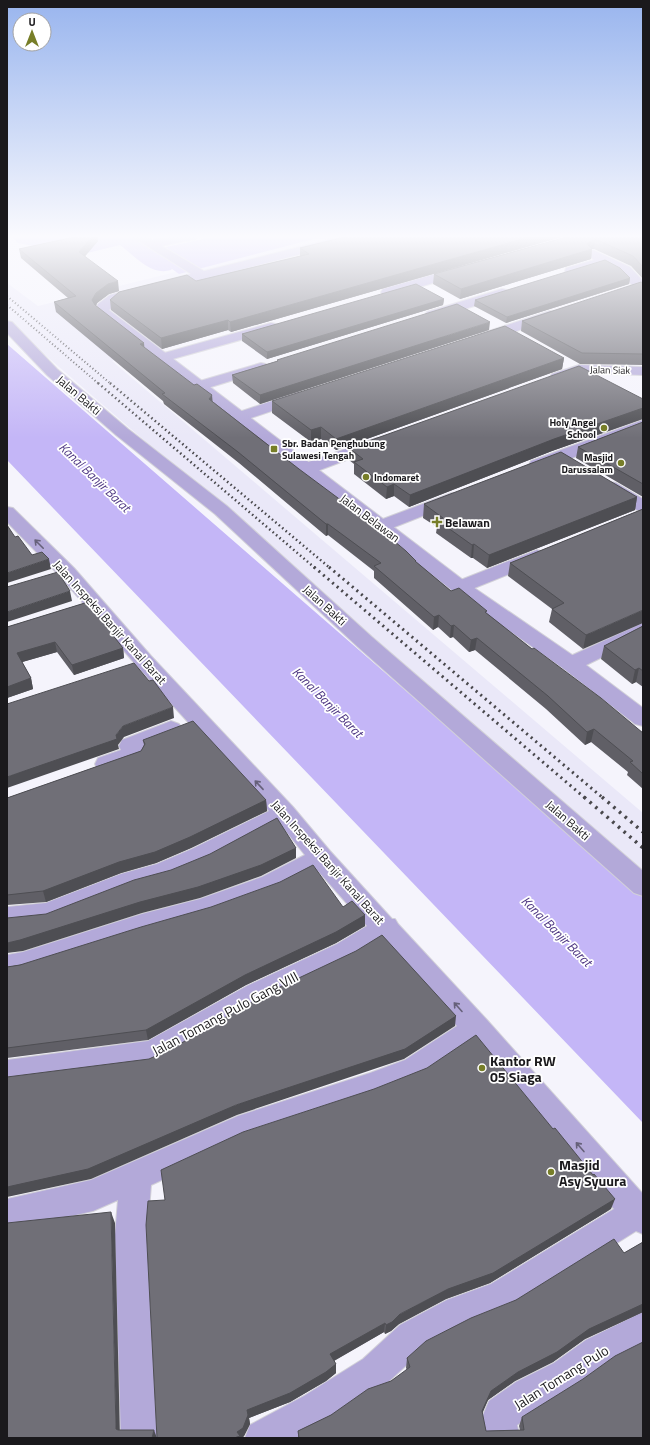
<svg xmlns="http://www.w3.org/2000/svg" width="650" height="1445" font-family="'Titillium Web',sans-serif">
<rect width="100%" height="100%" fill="#f5f4fc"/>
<path fill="#eae8f8" d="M217,236h280l-259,91 -126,34 531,452v58l-636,-549v-39l31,23 162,-40z"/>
<path fill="#c4b6f7" d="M217,236h108l-146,38 -32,-23z
M7,344l636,553v226l-636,-663z"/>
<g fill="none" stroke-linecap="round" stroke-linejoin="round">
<path fill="#c4b6f7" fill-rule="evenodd" d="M11,236h45l23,3 18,-3h42l32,24 4,5 -4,5c-20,6 -35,-13 -51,-25l-41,10 -61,-12z"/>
<g stroke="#d2d1d8" stroke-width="2">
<path id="minor" d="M176,236h22l-2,3 -44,9 -6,-4 2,-3z
M593,250l37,17 13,14v11l-5,-1 -18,-18 -16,-8 -33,10 -5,-1 -1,-3 1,-3 28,-8 -7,-6z
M463,266l5,1 1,3 -1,3 -80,23 -5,-1 -2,-3 2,-3z
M502,289l5,1 2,3 -2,3 -75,23 -5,-1 -2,-3 2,-3z
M550,311l5,1 2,3 -2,3 -68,23h-10l-2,-3 2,-3z
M7,321l5,1 45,47 71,60 99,77 145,131 271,234v25l-9,-3 -276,-246 -143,-133 -99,-79 -69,-60 -40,-42z
M271,323l5,1 2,3 -2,3 -114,32 -5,-1 -2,-3 2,-3z
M261,363l5,1 2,3 -2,3 -68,21 -5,-2 -3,-3 3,-3z
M579,365l64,2v8l-62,-2 -24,8 -5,-1 -2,-3 2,-3z
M299,392l5,2 3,3 -3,3 -65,22 -6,-2 -2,-3 2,-3z
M643,420v11l-100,38 -6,1 -6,-1 -2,-4 2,-4z
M377,438l6,2 2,3 -2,3 -71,27 -6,1 -6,-1 -2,-4 2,-4z
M610,482l6,1 27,16v12l-6,-1 -33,-19 -3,-4 3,-4z
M452,493l6,1 3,4 -3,4 -71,28 -6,1 -6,-1 -3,-4 3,-4z
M7,507l6,1 61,60 77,88 142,151 37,44 62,68h3l3,5 89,96 156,174v40l-7,-3 -124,78 -44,17 -44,23 -37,34 -57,39 -30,16h-55l5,-13 54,-29 59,-37 37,-34 47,-25 44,-16 123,-75 -140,-164 -49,33 -52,21 -129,43 -93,43 -4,50 10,203h-36l-6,-203 3,-35 -25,11 -86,20v-32l84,-19 147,-64 132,-43 35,-13 52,-34 -75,-83 -27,17 -88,42 -93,55 -24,10 -143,19v-26l141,-19 99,-55 90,-42 30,-18 -49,-55 -38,20 -68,25 -70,20 -119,38 -16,3v-22l16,-3 119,-38 58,-15 62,-22 43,-22 -24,-30 -71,38 -38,16 -37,10 -87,34 -41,4v-20l39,-4 75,-29 36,-10 35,-15 77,-38 -132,-145 -77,-90 -53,-54z
M537,550l7,2 2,4 -2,4 -77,31 -7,2 -7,-2 -3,-4 3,-4z
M643,623v14l-65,32 -7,2 -7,-2 -3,-5 3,-5z
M171,721l8,3 3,5 -3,5 -36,15 2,5 -3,6 -36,12 -8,-2 -3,-6 3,-6 23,-8 -2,-4 3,-6z
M643,1312v35l-33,17 -32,23 -36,21 -25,17 3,13h-36l-3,-18 8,-19 27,-19 38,-19 32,-23z"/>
</g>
<g stroke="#d2d1d8" stroke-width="2">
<path id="tertiary" d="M131,236h14l59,35 139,-35h18l-2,3 -239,62 -11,9 358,273 111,76 65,49v18l-8,-2 -71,-55 -111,-78 -356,-277 -2,-3 3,-7 12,-9 81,-21z"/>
</g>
<use href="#minor" fill="#b3a9d9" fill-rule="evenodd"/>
<use href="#tertiary" fill="#b3a9d9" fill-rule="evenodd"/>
<path stroke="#48474b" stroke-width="2" stroke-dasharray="1 2.5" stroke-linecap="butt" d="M7,296l104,88
M7,305l92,79"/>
<path stroke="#48474b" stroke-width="2.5" stroke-dasharray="1.5 3" stroke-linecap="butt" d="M98,383l217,185
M110,383l220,185"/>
<path stroke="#48474b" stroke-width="3" stroke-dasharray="2 4" stroke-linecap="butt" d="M314,567l271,231
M329,567l274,231"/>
<path stroke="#48474b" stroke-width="3.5" stroke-dasharray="2.5 5" stroke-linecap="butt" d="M584,797l59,51
M602,797l41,35"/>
</g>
<path fill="#605f66" d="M79,236h18l1,5 -13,15 34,35 -10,3 -12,9 -1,3 49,42 271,214 35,29 35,22 46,36 111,84v56l-16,-14 1,-3 -37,-30 -6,3 -39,-36 -71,-59 -6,2 -16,-15 -3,1 -12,-11 -5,3 -59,-52v-7l-46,-36 -2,1 -87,-73 -75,-59 -1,-3 -107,-89 -2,-10 14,-4 -47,-40 -2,-9z
M349,236h216l-334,96 -3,-2 -66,19 -51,-39 -1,-10 86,-19 104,-25v-8z
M570,236h73v43l-12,-13 -37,-17h-2l-1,10 -131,40 -27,-15 1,-10z
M630,278l-1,6 -123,39 -32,-17 1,-6z
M643,283v82l-63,-1 -59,-33 1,-10z
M444,299l-1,6 -176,54 -25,-18v-7z
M489,330l-229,74 -27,-21 -1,-8 45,-14v-1z
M564,358l-2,11 -226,81 -15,-11 -10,3 -39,-29v-12z
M643,399v20l-91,32 -143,56 -15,-11 -8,3 -32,-25v-10l-5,-4v-12z
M643,422v75l-67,-39 2,-11z
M637,497l-2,13 -148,58 -14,-10h-2l-35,-25 1,-6 -14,-9 1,-14z
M643,509l-60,140 -34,-27 3,-13 -44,-33 2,-13z
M88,602l18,22 7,10 1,3 9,11 1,10 -50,17 -17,-23 -35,10 9,16 2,11 -26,9v-71z
M643,626v61l-7,-5 -4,2 -31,-25 3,-13z
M143,740l123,60 1,11 -76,37 -35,15 -35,10 -75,29 -39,3v-107l134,-47 3,-6z
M343,907l22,19 -29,17 -90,42 -98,55 -141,18v-91z
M611,1209l-121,74 -44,16 -47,25 -8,7 -6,3 -1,-2 -50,29 2,12 -10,8 -36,21 -41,16 1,6 -6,12 -2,2h-85z
M643,1242v70l-58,27 -32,23 -38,19 -27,19 -6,13 4,18 34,-1 -1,-4 3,-9 121,21h-345v-7l33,-16 60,-34 16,-11 -1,-2 1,-10 109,-58 108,-47z"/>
<path fill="#4e4e53" d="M93,236h4l1,5 -17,20 -2,-9z
M533,236h32l-334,96 -1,-10z
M595,239l-1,10h-2l-1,10 -131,40 1,-10 126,-45z
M630,278l-1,6 -123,39 1,-6z
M118,281l1,10 -10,3 -12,9 -3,7 -2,-10 4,-7 12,-9z
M444,299l-1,6 -176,54v-7z
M228,320v10l-66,19 -1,-11z
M490,322l-1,8 -229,74v-9z
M144,343l1,11 -5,-10z
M564,358l-2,11 -226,81v-11z
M212,395l1,11 -4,-7z
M643,408l-1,11 -90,32 -143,56 1,-12 144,-56z
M321,427v12l-10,3v-12z
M394,484v12l-8,3 1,-12z
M637,497l-2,13 -148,58 2,-13z
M326,524h2v11l-2,1z
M474,544l-1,14h-2l1,-13z
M49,559l2,10 -44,14v-10z
M70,591l2,10 -65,21v-10z
M643,610v13l-60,26 3,-14z
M439,615l-1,12 -5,3 1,-13z
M454,625l-1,12 -3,1 1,-12z
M477,638l-2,12 -6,2 2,-12z
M55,642l2,10 -38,11 -2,-10z
M123,648l1,10 -50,17 -2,-10z
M639,668l-3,14 -4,2 3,-14z
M31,678l2,11 -26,9v-11z
M173,707l1,11 -50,19 -6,8 1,4 -112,39v-11l109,-42 7,-9z
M594,729l-3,13 -6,3 2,-13z
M266,800l1,11 -76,37 -35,15 -35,10 -75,29 -3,-11z
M296,848v10l-35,18 -61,22 -58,15 -119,38 -16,2v-10z
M365,915v11l-29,17 -90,42 -98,55 -2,-10 99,-55z
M456,1016l-1,10 -51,33 -167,56 -146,64 -84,18v-10l229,-82z
M615,1199l-4,10 -121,74 -44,16 -47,25 -8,7 -6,3 1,-9 14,-11z
M111,1212l4,11 5,215 -4,-9z
M643,1304v8l-58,27 -32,23 -38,19 -27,19 -8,19 2,-8 9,-20 27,-19 71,-43z
M385,1323l-1,9 -54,31v-9z
M336,1364v9l-10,8 -36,21 -41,16 1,6 -6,12 -2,2h-8l13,-28z
M154,1430l3,8h-5z"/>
<path fill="#706f77" stroke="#4e4e53" d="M79,236h14l-14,16 39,29 -10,3 -12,9 -4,7 3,5 49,38 -4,1 54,41 3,-1 15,11 -3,4 90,70 82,61 25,21 10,10h-1l36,30 8,-3 28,23 -2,1 47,37 2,-1 67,50 42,35v41l-13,-12 3,-1 -39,-32 -7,3 -39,-36 -71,-58 -6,2 -17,-15 -3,1 -12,-11 -5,2 -60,-51 7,-3 -53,-39h-2l-88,-72 -76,-58 3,-1 -111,-91 22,-6 -57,-47z
M349,236h184l-303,86 -2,-2 -67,18 -51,-38 9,-8 68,-17 9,6 113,-27 -9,-6z
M570,236h73v31l-10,-11 -38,-17 -8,5 5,5 -131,40 -27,-15z
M605,260l15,8 10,10 -123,39 -32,-17z
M641,282l2,1v71l-61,-1 -60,-32z
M416,284l28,15 -177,53 -25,-18z
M457,304l33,18 -230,73 -28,-20 46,-14 -1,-1z
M505,326l59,32 -228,81 -15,-12 -10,3 -39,-29z
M579,366l64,33v9l-89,31 -144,56 -16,-11 -7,3 -33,-25 9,-3 -14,-11z
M643,422v62l-65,-37z
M561,452l76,45 -148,58 -15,-11 -2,1 -35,-25 6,-2 -19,-14z
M643,509v101l-57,25 -34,-26 12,-6 -54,-40z
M7,525l8,12 3,-1 14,19 10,-3 7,7 -42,14z
M58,572l12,19 -63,21v-25z
M88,602l18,22 7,10h-1l11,14 -51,17 -17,-23 -38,11 14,25 -24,9v-60z
M643,626v45l-4,-3 -4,2 -31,-24z
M134,663l15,18 4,-1 20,27 -50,19 -7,9 1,4 -110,38v-73z
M193,721l73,79 -76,37 -35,15 -36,10 -76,29 -36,4v-97l134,-47 4,-7 -2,-4z
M277,818l19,30 -35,17 -63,22 -58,15 -120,38 -13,3v-25l39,-4 88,-34 37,-10 39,-16z
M313,865l30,42 9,-6 13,14 -29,17 -91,43 -99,55 -139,18v-81l13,-2 121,-38 70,-20 69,-25z
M382,935l74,81 -51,33 -169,56 -148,64 -81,18v-110l142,-18 24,-11 94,-55 89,-42z
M476,1035l77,94 2,-1 38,47 1,-1 21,25 -122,74 -45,16 -48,25 -8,8 -6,3 -1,-2 -55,31 6,10 -10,8 -36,21 -43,17 1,5 -5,13 -6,4 3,4 -6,2h-77l-11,-213 2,-24 17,-1 -4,-30 82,-38 131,-43 53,-21z
M111,1212l5,217 2,1h36l-2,8h-145v-215z
M614,1239l10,14 19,-11v62l-54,25 -32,23 -39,20 -27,19 -9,20 4,20 38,-1 -2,-13 61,-38 32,-23 28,-14v96h-344l-1,-7 33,-16 37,-26 23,-8 19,-14 -3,-9 19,-17 45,-23 45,-18z"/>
<defs><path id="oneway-shaft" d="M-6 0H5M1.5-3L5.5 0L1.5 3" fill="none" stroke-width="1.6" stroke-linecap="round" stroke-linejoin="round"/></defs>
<g stroke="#66617a">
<use href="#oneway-shaft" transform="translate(39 544) rotate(-135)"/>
<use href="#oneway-shaft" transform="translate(259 785) rotate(-133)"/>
<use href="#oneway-shaft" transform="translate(458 1007) rotate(-132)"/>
<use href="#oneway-shaft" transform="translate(580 1147) rotate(-131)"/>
</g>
<linearGradient id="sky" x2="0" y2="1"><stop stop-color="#99b5ee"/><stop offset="0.54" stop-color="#fafafe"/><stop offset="1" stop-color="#fafafe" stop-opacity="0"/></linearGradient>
<rect width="650" height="438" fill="url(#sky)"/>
<g fill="#777e28" stroke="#fff" stroke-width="1.5">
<circle cx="604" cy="428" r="4"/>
<rect x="270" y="445" width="8" height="8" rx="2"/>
<circle cx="621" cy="463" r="4"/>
<circle cx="366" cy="477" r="4"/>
<path d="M435 516h4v4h4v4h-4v4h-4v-4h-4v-4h4z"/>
<circle cx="482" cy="1068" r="4"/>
<circle cx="551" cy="1172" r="4"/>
</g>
<g text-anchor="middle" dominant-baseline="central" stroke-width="3.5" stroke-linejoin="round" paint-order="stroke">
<g font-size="10" fill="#1a191c" stroke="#fff">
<text transform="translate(610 370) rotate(1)">Jalan Siak</text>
</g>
<g font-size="10" font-weight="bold" fill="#1a191c" stroke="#fff" text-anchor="end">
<text x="596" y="422">Holy Angel<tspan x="596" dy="12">School</tspan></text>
<text x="282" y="443" text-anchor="start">Sbr. Badan Penghubung<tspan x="282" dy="12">Sulawesi Tengah</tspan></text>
<text x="613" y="457">Masjid<tspan x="613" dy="12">Darussalam</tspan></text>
<text x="374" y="477" text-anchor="start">Indomaret</text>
</g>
<g font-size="12" fill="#1a191c" stroke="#fff">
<text transform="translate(79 395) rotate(40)">Jalan Bakti</text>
<text transform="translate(370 518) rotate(37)">Jalan Belawan</text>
<text transform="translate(325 605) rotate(42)">Jalan Bakti</text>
<text transform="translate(110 622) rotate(48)">Jalan Inspeksi Banjir Kanal Barat</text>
<text transform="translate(568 820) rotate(41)">Jalan Bakti</text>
<text transform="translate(328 862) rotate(48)">Jalan Inspeksi Banjir Kanal Barat</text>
</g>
<g font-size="12" font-weight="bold" fill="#1a191c" stroke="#fff" text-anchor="start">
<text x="445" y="522">Belawan</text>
</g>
<g font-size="13" font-style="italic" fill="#4e3783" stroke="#fff">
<text transform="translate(95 477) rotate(44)">Kanal Banjir Barat</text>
<text transform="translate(328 702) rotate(45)">Kanal Banjir Barat</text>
<text transform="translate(557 931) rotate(45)">Kanal Banjir Barat</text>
</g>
<g font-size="14" fill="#1a191c" stroke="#fff">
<text transform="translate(225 1013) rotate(-28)">Jalan Tomang Pulo Gang VIII</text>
<text transform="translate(561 1377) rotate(-32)">Jalan Tomang Pulo</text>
</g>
<g font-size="14" font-weight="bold" fill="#1a191c" stroke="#fff" text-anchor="start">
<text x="490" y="1060">Kantor RW<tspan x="490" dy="16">05 Siaga</tspan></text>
<text x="559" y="1164">Masjid<tspan x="559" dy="16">Asy Syuura</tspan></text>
</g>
</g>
<rect width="650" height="1445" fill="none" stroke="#1a191c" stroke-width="16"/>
<g transform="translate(32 32)"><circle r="19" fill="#ffffff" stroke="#a3a3a4"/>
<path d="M0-3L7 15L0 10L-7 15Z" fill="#777e28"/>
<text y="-6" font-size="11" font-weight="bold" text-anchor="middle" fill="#1a191c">U</text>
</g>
</svg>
